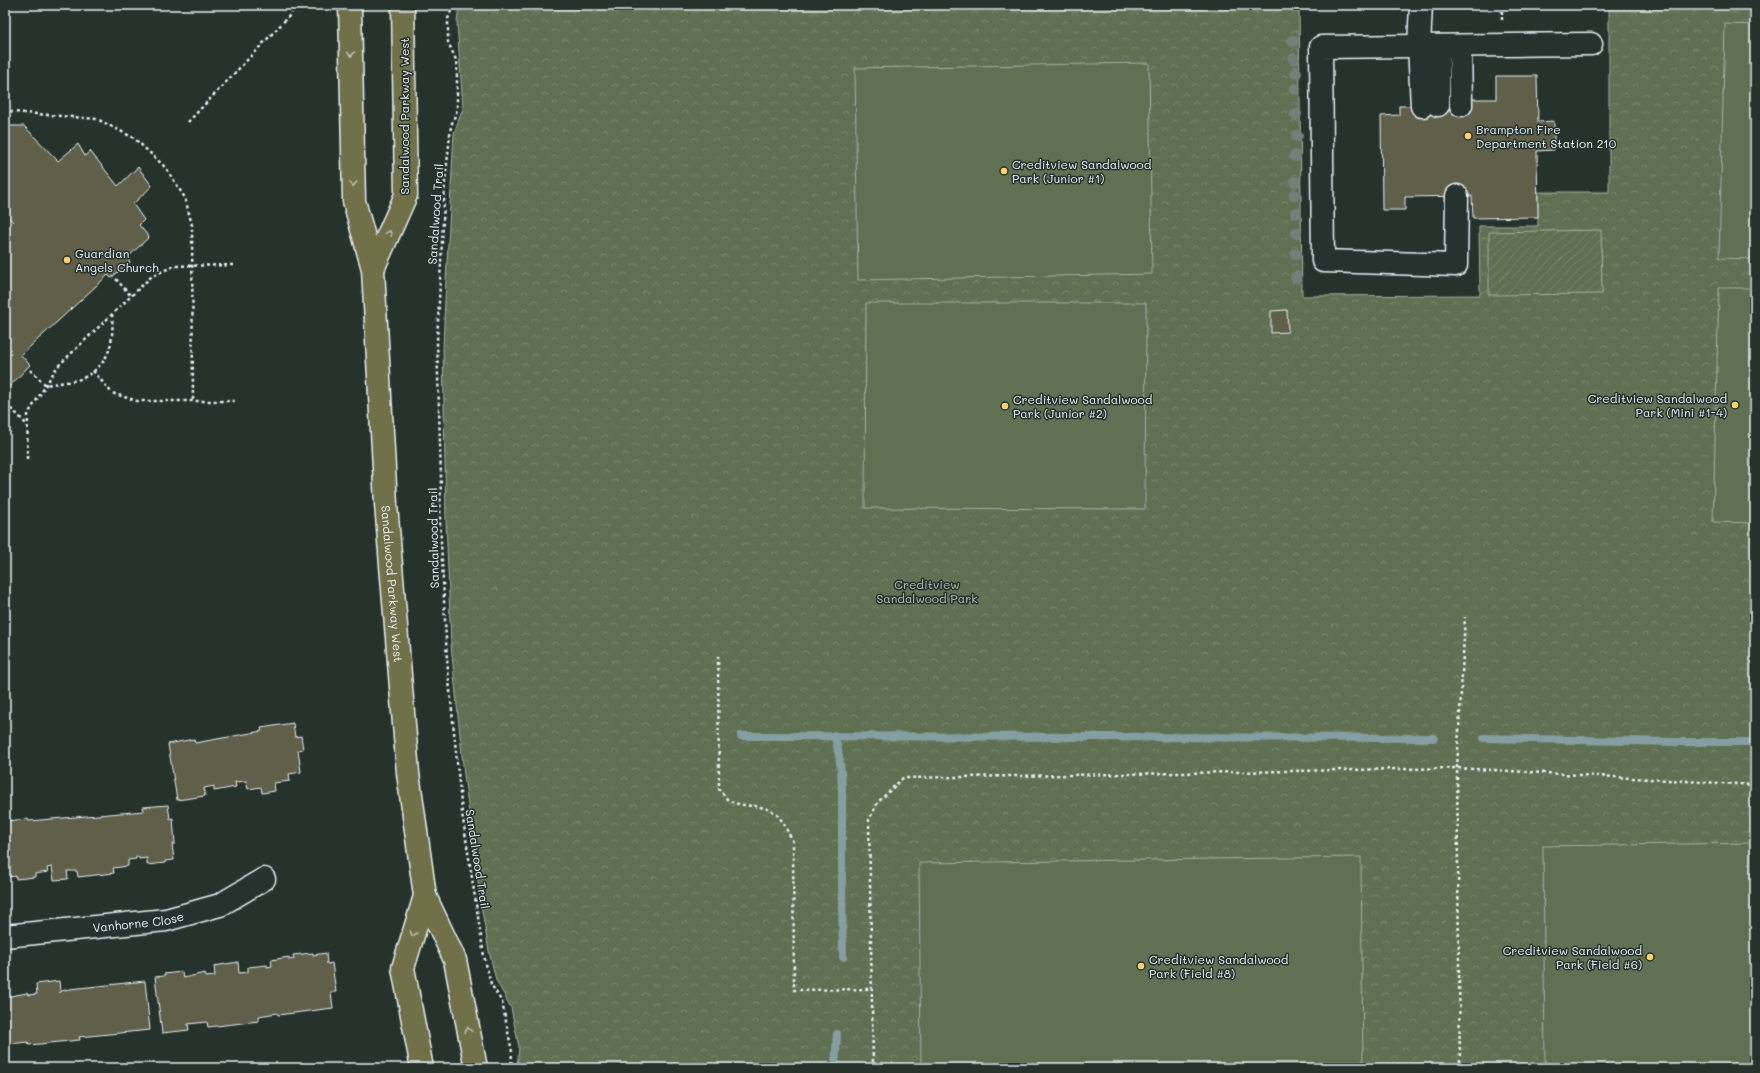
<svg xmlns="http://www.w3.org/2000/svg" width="1760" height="1073" font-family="Mali,sans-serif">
<defs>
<pattern id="park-crowns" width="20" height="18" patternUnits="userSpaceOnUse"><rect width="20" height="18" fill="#617052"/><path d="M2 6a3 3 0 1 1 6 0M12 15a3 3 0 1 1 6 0" fill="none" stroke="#78856c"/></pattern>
<pattern id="garden-furrows" width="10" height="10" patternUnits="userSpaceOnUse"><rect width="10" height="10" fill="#617052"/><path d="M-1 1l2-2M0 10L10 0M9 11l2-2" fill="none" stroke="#78856c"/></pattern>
</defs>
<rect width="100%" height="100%" fill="#26332d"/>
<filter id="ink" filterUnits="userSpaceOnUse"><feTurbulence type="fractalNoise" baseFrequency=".025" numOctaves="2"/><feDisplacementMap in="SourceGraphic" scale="8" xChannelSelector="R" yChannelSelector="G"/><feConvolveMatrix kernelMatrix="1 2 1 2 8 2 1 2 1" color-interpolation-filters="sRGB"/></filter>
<g filter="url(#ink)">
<path fill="url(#park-crowns)" stroke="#a4b0a5" d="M459,5h840l3,291 178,-1 -1,-69h59v-34h71v-187h146v1063h-1238l2,-21 -8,-39 -15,-28 -7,-29 -7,-40 -18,-136 -13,-130 -5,-125 -3,-171 2,-50 9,-166 9,-25 -6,-85z"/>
<path fill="url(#garden-furrows)" stroke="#a4b0a5" d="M1601,230l1,64 -113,1v-63z"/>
<path fill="#617052" stroke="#a4b0a5" d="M1725,24l30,1v234l-36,-1z
M1149,63l3,211 -294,6 -3,-212z
M1719,288h36v235l-42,-1z
M866,303h280l-1,206 -280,-1z
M1755,843v225h-210l-2,-222z
M1361,857l2,211h-442l-2,-205z"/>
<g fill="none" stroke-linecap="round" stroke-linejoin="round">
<path stroke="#849ea1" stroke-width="8" d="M834,735c10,30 8,66 8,97 0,42 0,83 1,125
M741,736l693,2
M1484,738l192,4h79
M835,1068l2,-34"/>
</g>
<path fill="#605e4a" stroke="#e8f1f8" d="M1496,76h41l1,46 16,-1v29l-17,1 1,66 -65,1 -1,-22 -67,1v13h-23l-1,-94 18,-1v-9l72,-1v-6h25z
M5,126h19l34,35 20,-17 7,12 5,-5 28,35 20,-19 14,19 -19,18 11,16 -5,5 10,12 -22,21 3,4 -19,16 -3,-3 -87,80 9,10 -25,26v-162l8,-7 -8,-8z
M1287,310l1,22 -17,1v-22z
M293,723l2,14 6,-1 2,13 -5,1 3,22 -12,2 1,7 -16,2 1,8 -13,2 -1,-6 -13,2 -2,-8 -11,1 1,5 -22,4v-5l-10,2 1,8 -28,4 -9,-56 26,-5 1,4 67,-12 -1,-3z
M168,805l2,14 3,-1 2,26h-3l2,16 -9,1v2l-18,2v-7l-8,1v-2h-3v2l-8,1v6l-15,2 1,5 -36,4 -1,-6h-10l1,8 -14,1 -2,-13 -5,1 1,4 -13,2v3l-19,2v-3l-9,1 -2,-21v-35l23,-2 1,2 115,-10 -1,-4z
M313,953v2l13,-2 1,11 5,-1 4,29h-5l2,16 -55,7 -1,-2 -18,3v5l-51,6 -1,-5 -19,2 1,6 -27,3 -7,-56 9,-1v-2l18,-2 1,6 22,-5 1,4 9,-1 -1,-10 24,-4 1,11 9,-1v-5l19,-2v2l5,-1 -1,-6 18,-3v3l5,-1 -1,-4z
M59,981l1,12 1,-2 9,-2 75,-8 5,49 -71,7 1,3 -51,5 -1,-3 -20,2v4l-3,1v-52l22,-4 1,2 9,-1 -1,-10z
M332,1065v3h-19z"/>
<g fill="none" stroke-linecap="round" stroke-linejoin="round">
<g stroke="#e8f1f8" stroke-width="25">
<g id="minor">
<path d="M1421,5l-2,41 3,60"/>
<path d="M1438,46v59"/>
<path d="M1460,46l1,59"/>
<path d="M1457,196l-1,69 -133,-4 -2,-214 270,-3"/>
<path id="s1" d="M5,936l161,-16 54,-15 44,-26"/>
</g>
</g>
<g stroke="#e8f1f8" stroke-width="25">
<g id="major">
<path id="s2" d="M350,5l4,196 19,68 13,235 22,269 17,123 30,64 21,108"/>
<path d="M373,269l33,-74 -3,-190"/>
<path d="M422,1068l-19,-100 22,-72"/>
</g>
</g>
<path stroke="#e8f1f8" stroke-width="2.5" stroke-dasharray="3 3" stroke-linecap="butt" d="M453,5l-5,14v23l9,20v48l-6,16 -6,56 -8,159 4,136 -1,44 7,139 15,153 22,143 7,28 11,18 10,50 -1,16
M1502,5v15
M5,108l7,4 85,7 37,19 32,30 19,30 7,27 1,176
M188,122l104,-109
M116,279l15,17
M30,370l16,15c10,-2 28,-3 37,-7 27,-14 31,-35 29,-64
M93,371l19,22 25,8h99
M5,407l8,3 14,15
M27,459l1,-45 29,-47 95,-91 22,-10 61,-1
M718,656l1,133c3,3 5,7 8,10 13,10 33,3 48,14 8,6 13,20 18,29l1,148 79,-1
M873,1068l-4,-248 9,-18 25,-24 554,-10 298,17
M1460,1068l-3,-300 8,-151"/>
<use href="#minor" stroke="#26332d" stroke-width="22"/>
<use href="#major" stroke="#70704a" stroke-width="22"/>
</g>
<g fill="#737f78">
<circle cx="1293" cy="41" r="6"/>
<circle cx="1294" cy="59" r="6"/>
<circle cx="1296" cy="73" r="6"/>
<circle cx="1295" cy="89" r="6"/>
<circle cx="1296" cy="114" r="6"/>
<circle cx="1297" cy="136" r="6"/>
<circle cx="1295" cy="156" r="6"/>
<circle cx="1295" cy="182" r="6"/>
<circle cx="1294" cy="195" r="6"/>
<circle cx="1296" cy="213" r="6"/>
<circle cx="1296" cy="233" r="6"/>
<circle cx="1296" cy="254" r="6"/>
<circle cx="1296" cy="277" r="6"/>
</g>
<defs><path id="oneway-chevron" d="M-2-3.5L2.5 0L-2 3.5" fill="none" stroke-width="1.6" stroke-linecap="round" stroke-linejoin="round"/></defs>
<g stroke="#b8bdb2">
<use href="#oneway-chevron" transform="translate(351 54) rotate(89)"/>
<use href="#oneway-chevron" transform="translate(353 184) rotate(89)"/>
<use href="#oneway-chevron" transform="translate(389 233) rotate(-66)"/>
<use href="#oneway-chevron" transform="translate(413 934) rotate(107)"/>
<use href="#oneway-chevron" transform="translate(468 1030) rotate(-101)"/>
</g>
</g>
<g fill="#ffd166" stroke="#26332d" stroke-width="1.5">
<circle cx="1468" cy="136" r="4"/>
<circle cx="1004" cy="171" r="4"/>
<circle cx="67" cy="260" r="4"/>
<circle cx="1735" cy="405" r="4"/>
<circle cx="1005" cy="406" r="4"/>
<circle cx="1650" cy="957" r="4"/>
<circle cx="1141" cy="966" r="4"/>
</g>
<g text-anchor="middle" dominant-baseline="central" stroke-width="3" stroke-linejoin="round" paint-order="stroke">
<g font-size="12" fill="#e8f1f8" stroke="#26332d">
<text transform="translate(404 116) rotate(-90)">Sandalwood Parkway West</text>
<text transform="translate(435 214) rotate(-86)">Sandalwood Trail</text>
<text transform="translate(433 538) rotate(-91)">Sandalwood Trail</text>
<text stroke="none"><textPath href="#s2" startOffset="582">Sandalwood Parkway West</textPath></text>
<text transform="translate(478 859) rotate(81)">Sandalwood Trail</text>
<text stroke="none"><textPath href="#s1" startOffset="134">Vanhorne Close</textPath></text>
</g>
<g font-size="12" fill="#e8f1f8" stroke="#26332d" text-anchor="start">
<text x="1476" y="129">Brampton Fire<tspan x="1476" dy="14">Department Station 210</tspan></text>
<text x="1012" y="164">Creditview Sandalwood<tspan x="1012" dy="14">Park (Junior #1)</tspan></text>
<text x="75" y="253">Guardian<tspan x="75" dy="14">Angels Church</tspan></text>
<text x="1727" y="398" text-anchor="end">Creditview Sandalwood<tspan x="1727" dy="14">Park (Mini #1-4)</tspan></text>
<text x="1013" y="399">Creditview Sandalwood<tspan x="1013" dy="14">Park (Junior #2)</tspan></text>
<text x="1642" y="950" text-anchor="end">Creditview Sandalwood<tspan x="1642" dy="14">Park (Field #6)</tspan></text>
<text x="1149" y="959">Creditview Sandalwood<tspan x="1149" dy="14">Park (Field #8)</tspan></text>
</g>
<g font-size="12" fill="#b2bdb6" stroke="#26332d">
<text x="927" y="584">Creditview<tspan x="927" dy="14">Sandalwood Park</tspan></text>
</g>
</g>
<rect width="1760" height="1073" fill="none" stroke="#26332d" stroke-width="20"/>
<rect x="10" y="10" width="1740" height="1053" fill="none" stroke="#e8f1f8" stroke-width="1.5" filter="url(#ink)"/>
</svg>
